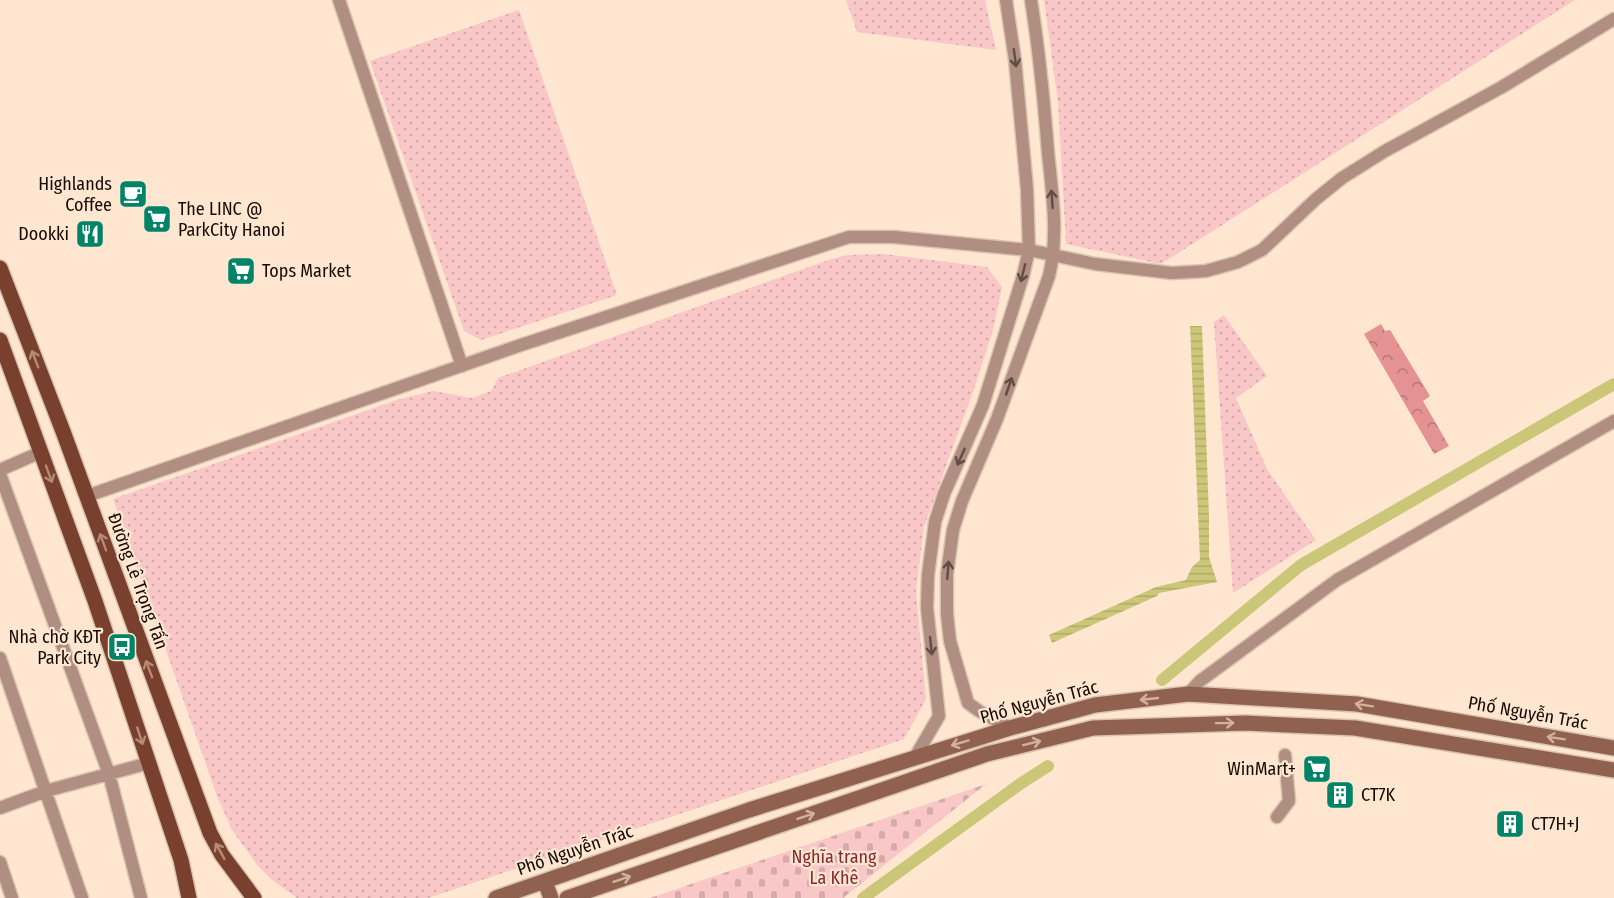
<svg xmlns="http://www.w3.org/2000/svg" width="1614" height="898" font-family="'Fira Sans Condensed',sans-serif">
<defs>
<pattern id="green-dots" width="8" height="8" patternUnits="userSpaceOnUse" patternTransform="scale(1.5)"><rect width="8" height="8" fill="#f9c7c7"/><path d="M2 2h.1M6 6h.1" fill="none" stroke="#d5aaa9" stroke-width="1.8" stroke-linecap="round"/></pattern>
<pattern id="forest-crowns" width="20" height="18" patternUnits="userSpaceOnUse" patternTransform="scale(1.5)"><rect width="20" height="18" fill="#e59294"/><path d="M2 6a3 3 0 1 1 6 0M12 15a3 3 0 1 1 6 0" fill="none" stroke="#b87577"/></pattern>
<pattern id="cemetery-stones" width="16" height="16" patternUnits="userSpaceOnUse" patternTransform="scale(1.5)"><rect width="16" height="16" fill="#f9c7c7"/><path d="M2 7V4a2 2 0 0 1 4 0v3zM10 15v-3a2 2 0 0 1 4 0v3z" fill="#d5aaa9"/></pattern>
<pattern id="water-rules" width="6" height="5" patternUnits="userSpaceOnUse" patternTransform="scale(1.5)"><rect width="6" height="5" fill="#ccc778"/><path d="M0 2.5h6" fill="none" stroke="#aeaa66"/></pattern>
</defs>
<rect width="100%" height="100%" fill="#ffe6d1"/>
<path fill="url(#green-dots)" d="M846,0h139l11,50 -139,-18z
M1044,0h531l-414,264 -95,-20 -8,-142z
M519,10l98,285 -136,45 -17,-9 -94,-270z
M884,254l103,13 15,20 -9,43 -19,59 -50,138 -8,64 10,108 -22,40 -476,159h-131l-25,-18 -14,-14 -26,-36 -15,-34 -104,-297 284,-99 36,-9 39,7 19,-7 7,-13 333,-119 17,-4z
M1224,315l43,61 -31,22 31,71 49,71 -83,53 -19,-271z"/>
<path fill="url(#forest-crowns)" d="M1381,324l4,7 5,-1 40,66 -7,5 26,45 -15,8 -70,-120z"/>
<path fill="url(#cemetery-stones)" d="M986,784l-143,114h-193z"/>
<path fill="url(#water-rules)" d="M1190,326h12l7,190v41l8,25 -58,11 -2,3 -105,47 -3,-8 107,-48 30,-7 6,-13 8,-7z"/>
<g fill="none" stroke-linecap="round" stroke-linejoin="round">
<path stroke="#ccc778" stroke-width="12" d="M1162,680l139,-115 313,-181
M863,898l157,-114 28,-18"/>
<g stroke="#dac3b0" stroke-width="15">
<path id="street" d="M339,0l123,366
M0,470l41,-18
M0,474l109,300 32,124
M87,496l431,-150 331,-109h45l135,13 66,14 77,9 34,-2 32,-9 24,-12 54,-51 26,-21 43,-27 117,-64 112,-68
M0,658l82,240
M1188,694l12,-13 137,-101 277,-159
M1010,728l-31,-17 -11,-8 -18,-62 -3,-27v-40l6,-44 9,-29 35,-82 52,-143c10,-41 3,-83 -1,-124 -4,-51 -9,-102 -17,-152
M915,757l24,-41 -12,-108 1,-33 7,-53 9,-28 39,-89 40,-129 6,-26 -2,-61 -12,-129 -9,-60
M0,808l46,-17 103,-28
M1277,817l12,-16 -4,-46
M0,862l12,36"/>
</g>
<g stroke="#dac3b0" stroke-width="18">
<path id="secondary" d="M545,882l6,16
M496,898l253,-88 261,-82 85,-23 93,-11 169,10 257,44
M567,898l420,-144 106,-26 152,-5 110,5 259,42"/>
</g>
<g stroke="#dac3b0" stroke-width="18">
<path id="primary" d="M0,268l64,166 146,399 12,22 32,43
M0,340l95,261 86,259 8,38"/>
</g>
<use href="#street" stroke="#b08e82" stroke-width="12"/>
<use href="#secondary" stroke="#916150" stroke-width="15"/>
<use href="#primary" stroke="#79402d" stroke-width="15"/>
</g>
<defs><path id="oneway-shaft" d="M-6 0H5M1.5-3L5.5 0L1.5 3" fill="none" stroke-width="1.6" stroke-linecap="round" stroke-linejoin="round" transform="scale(1.5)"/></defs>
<g stroke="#624c43">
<use href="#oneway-shaft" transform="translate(1015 58) rotate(82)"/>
<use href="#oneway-shaft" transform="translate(1052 199) rotate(-94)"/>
<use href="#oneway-shaft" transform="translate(1023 273) rotate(104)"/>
<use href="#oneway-shaft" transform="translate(1009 386) rotate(-71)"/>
<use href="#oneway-shaft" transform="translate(961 457) rotate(114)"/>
<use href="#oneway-shaft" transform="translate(948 570) rotate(-85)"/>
<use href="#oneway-shaft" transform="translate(931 646) rotate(84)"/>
</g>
<g stroke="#b58b77">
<use href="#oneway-shaft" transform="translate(35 359) rotate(-111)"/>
<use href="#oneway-shaft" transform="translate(49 474) rotate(70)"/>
<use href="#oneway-shaft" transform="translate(103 542) rotate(-110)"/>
<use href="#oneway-shaft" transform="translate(149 669) rotate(-110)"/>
<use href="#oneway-shaft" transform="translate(140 736) rotate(72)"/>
<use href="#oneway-shaft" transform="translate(220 851) rotate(-119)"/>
</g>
<g stroke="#d3b19d">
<use href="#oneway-shaft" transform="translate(1149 699) rotate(174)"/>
<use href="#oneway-shaft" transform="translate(1364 705) rotate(-171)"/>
<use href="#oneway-shaft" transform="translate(1225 723) rotate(-1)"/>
<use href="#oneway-shaft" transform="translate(1556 738) rotate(-171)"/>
<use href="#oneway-shaft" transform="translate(960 743) rotate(163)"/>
<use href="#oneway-shaft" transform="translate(1032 743) rotate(-14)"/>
<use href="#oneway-shaft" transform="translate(806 816) rotate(-19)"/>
<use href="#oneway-shaft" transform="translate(622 879) rotate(-19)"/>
</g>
<defs>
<g id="cafe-square" transform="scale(1.5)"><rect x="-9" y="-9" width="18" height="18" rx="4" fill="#008366" stroke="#ffe6d1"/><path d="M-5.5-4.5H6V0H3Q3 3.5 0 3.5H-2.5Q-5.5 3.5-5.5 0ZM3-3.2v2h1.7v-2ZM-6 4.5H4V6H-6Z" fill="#fff"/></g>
<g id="supermarket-square" transform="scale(1.5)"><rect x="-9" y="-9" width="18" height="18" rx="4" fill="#008366" stroke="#ffe6d1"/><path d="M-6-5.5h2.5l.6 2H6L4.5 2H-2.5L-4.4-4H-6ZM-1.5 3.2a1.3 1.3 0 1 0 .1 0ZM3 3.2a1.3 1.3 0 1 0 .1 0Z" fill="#fff"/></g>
<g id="restaurant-square" transform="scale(1.5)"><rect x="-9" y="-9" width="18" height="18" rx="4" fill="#008366" stroke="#ffe6d1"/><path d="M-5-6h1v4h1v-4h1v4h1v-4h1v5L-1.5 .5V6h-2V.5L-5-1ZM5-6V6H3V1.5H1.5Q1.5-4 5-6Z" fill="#fff"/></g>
<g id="bus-square" transform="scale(1.5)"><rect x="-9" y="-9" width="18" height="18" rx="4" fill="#008366" stroke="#ffe6d1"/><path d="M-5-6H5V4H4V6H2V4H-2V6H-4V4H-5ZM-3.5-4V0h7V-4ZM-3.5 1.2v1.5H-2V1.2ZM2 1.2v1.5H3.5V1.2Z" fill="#fff"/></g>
<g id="building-square" transform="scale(1.5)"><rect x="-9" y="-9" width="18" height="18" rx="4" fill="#008366" stroke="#ffe6d1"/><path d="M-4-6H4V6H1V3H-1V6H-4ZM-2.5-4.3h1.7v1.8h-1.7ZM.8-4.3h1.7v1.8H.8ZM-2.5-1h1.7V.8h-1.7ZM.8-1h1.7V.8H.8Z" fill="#fff"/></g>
</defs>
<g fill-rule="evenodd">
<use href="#cafe-square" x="133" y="194"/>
<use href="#supermarket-square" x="157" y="219"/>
<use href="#restaurant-square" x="90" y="234"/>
<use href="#supermarket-square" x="241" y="271"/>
<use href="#bus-square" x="122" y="647"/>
<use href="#supermarket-square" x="1317" y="769"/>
<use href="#building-square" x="1340" y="795"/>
<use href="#building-square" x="1510" y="824"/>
</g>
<g text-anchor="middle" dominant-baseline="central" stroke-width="4.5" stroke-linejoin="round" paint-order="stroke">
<g font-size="18" fill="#150b04" stroke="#ffe6d1" text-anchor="end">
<text x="112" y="184">Highlands<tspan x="112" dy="21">Coffee</tspan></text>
<text x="178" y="209" text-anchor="start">The LINC @<tspan x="178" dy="21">ParkCity Hanoi</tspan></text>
<text x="69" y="234">Dookki</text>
<text x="262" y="271" text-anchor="start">Tops Market</text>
<text x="101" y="637">Nhà chờ KĐT<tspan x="101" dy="21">Park City</tspan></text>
<text x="1296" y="769">WinMart+</text>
<text x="1361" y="795" text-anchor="start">CT7K</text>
<text x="1531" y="824" text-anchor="start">CT7H+J</text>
</g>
<g font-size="18" fill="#150b04" stroke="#ffe6d1">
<text transform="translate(138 581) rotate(70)">Đường Lê Trọng Tấn</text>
<text transform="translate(1039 702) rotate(-15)">Phố Nguyễn Trác</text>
<text transform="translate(1528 713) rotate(10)">Phố Nguyễn Trác</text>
<text transform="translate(575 850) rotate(-19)">Phố Nguyễn Trác</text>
</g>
<g font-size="18" fill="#882833" stroke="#ffe6d1">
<text x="834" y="857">Nghĩa trang<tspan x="834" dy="21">La Khê</tspan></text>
</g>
</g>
</svg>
